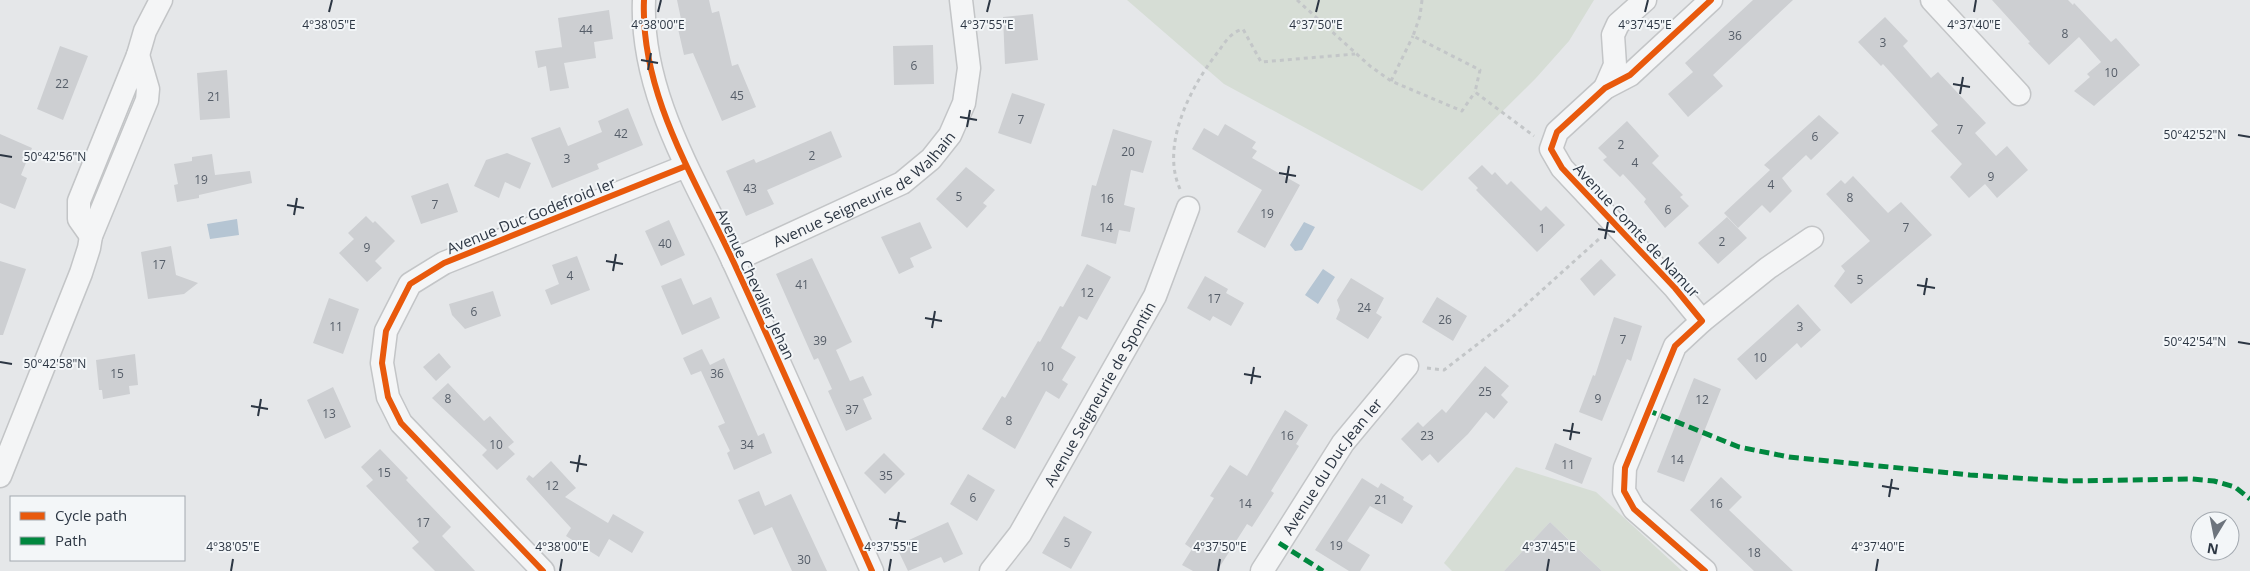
<svg xmlns="http://www.w3.org/2000/svg" width="2250" height="571" font-family="'Open Sans',sans-serif">
<rect width="100%" height="100%" fill="#e5e7e9"/>
<path fill="#d6ddd5" d="M1127,0h467l-25,41 -33,37 -114,113 -198,-107z
M1516,467l80,25 86,79h-80l-52,-49 -46,49h-52l-8,-8z"/>
<path fill="#b5c5d3" d="M237,219l2,16 -29,4 -3,-15z
M1304,222l11,5 -13,23 -7,1 -5,-6z
M1323,269l12,8 -17,27 -13,-9z"/>
<path fill="#cdcfd2" d="M677,0h32l3,13 7,-2 13,55 6,-2 18,43 -34,14 -29,-68 -9,2 -8,-35 5,-1z
M1753,0h40l-80,75 10,11 -35,31 -20,-23 25,-22 -8,-9z
M1992,0h76l5,5 1,-2 37,39 5,-4 24,27 -46,41 -20,-15 16,-14 -3,-3 14,-12 -22,-25 -30,28 -21,-22 2,-1z
M609,10l4,29 -19,3 2,16 -32,5 5,25 -19,3 -4,-25 -8,2 -3,-17 27,-4 2,15 -6,-44z
M1033,14l5,46 -33,4 -2,-47z
M1885,17l23,24 -5,5 28,32 7,-6 48,51 -11,10 21,23 11,-10 21,24 -31,28 -12,-14 -16,14 -19,-21 12,-13 -31,-33 7,-6 -55,-61 -2,2 -23,-24z
M933,45l1,39 -40,1 -1,-39z
M60,46l28,10 -25,64 -26,-11z
M227,70l3,48 -30,2 -3,-47z
M1012,93l33,11 -14,40 -33,-11z
M628,108l15,37 -46,19 2,5 -47,19 -21,-50 29,-11 8,19 34,-14 -4,-11z
M1819,115l20,18 -28,27 -5,-5 -24,23 10,13 -22,22 -8,-8 -24,23 -14,-15 46,-43 -6,-5z
M1627,121l32,35 -7,7 31,32 -3,2 9,9 -24,22 -21,-26 2,-3 -23,-25 -3,3 -17,-17 4,-3 -9,-9z
M1225,124l31,18 -4,6 5,3 -5,7 48,27 -35,63 -28,-16 25,-42 -70,-41 12,-21 14,8z
M1113,129l39,12 -9,32 -12,-3 -7,35 11,3 -5,24 -11,-2 -3,14 -35,-8 11,-51 4,1z
M831,131l11,26 -75,33 7,14 -28,12 -20,-45 28,-12 2,4z
M0,134l32,14 -11,27 6,3 -12,31 -15,-6z
M507,153l24,10 -11,26 -15,-7 -6,16 -25,-12 12,-26z
M212,154l3,21 35,-4 2,12 -53,12v3l-22,4 -3,-17 4,-1 -4,-20 18,-3v-4z
M1482,165l10,10 3,-3 12,13 4,-4 30,30 5,-5 19,19 -28,27 -61,-62 2,-2 -10,-10z
M966,167l29,23 -12,13 4,3 -20,22 -31,-29z
M1853,176l35,37 13,-11 31,33 -81,69 -17,-18 11,-15 -4,-5 29,-25 -44,-47 15,-14 4,4z
M448,183l10,29 -37,12 -10,-28z
M366,216l7,7 2,-2 20,20 -20,20 7,7 -15,14 -28,-29 15,-14 -6,-6z
M1727,217l20,21 -29,26 -20,-21z
M669,220l16,35 -24,11 -16,-35z
M920,222l12,26 -22,10 4,9 -15,7 -18,-37z
M171,246l5,29 22,8 -14,11 -36,5 -7,-47z
M577,256l13,34 -39,15 -6,-15 14,-6 -7,-19z
M812,258l40,84 -16,8 14,31 13,-5 9,19 -9,4 9,20 -26,12 -18,-40 4,-2 -14,-31 -4,2 -38,-86z
M1601,259l15,16 -22,21 -14,-17z
M0,261l26,8 -23,66h-3z
M1087,264l24,13 -24,43 -8,-4 -18,32 15,9 -14,23 6,4 -9,15 -13,-8 -31,58 -33,-20 20,-33 3,2 33,-57 2,1 20,-36 3,1z
M1205,276l23,13 -2,4 18,10 -13,23 -18,-10 -3,5 -23,-13z
M681,278l12,27 18,-8 9,21 -38,17 -21,-49z
M1351,278l33,20 -8,15 6,4 -14,22 -32,-20 4,-9 -3,-10z
M493,291l8,25 -36,13 -13,-14 -3,-11z
M1437,297l30,19 -14,25 -31,-19z
M329,298l30,11 -16,45 -30,-11z
M1798,304l23,26 -20,18 -4,-5 -41,37 -19,-21z
M1614,317l28,9 -11,35 -4,-2 -25,62 -23,-9 14,-37 2,1z
M702,349l8,16 14,-7 34,78 6,-3 8,20 -38,17 -7,-17 3,-2 -12,-25 7,-3 -24,-52 -10,4 -8,-17z
M439,353l12,14 -15,14 -13,-14z
M135,354l3,31 -9,1 1,8 -27,5 -1,-9h-3l-3,-30z
M1485,366l24,20 -8,9 7,7 -14,17 -8,-7 -18,22 -30,29 -8,-9 -8,7 -21,-22 17,-17 5,5 19,-18 4,4z
M1694,378l27,11 -37,93 -27,-10z
M448,383l36,38 6,-5 24,26 -6,5 7,7 -18,16 -15,-15 5,-5 -55,-52z
M333,387l18,40 -26,12 -18,-39z
M1285,410l23,15 -12,19 3,2 -28,45 3,2 -22,34 -5,-3 -30,47h-24l-11,-6 10,-16 -7,-5 29,-46 -4,-2 20,-31 17,11z
M1555,443l37,15 -10,26 -37,-15z
M380,449l28,29 -2,2 45,47 -9,9 33,35h-40l-23,-23 7,-6 -53,-56 7,-6 -12,-13z
M884,453l21,21 -20,20 -21,-21z
M551,461l25,27 -11,9 43,26 5,-9 31,18 -12,21 -23,-14 -10,18 -33,-21 5,-8 -45,-49 3,-4 4,3z
M968,474l27,16 -18,31 -27,-17z
M1721,477l21,20 -13,13 64,61h-39l-64,-61z
M1362,478l16,10 3,-5 23,14 -1,3 10,6 -11,18 -32,-18 -23,35 23,14 -10,16h-11l-34,-21z
M759,491l6,15 26,-12 36,77h-35l-20,-44 -18,8 -16,-35z
M1064,516l28,16 -21,37 -29,-16z
M948,522l15,32 -19,9 -3,-6 -33,14 -12,-25z
M1550,522l23,22 29,27h-98z"/>
<g fill="none" stroke-linecap="round" stroke-linejoin="round">
<g stroke="#c3c5c7" stroke-width="25">
<g id="minor">
<path d="M644,0c-4,95 52,180 90,263 47,102 92,205 138,308"/>
<path d="M1932,0l87,94"/>
<path d="M1605,88l10,-23 -2,-30 5,-11 27,-24"/>
<path d="M91,236l-12,-17v-18l59,-146 7,-24 16,-31"/>
<path id="s1" d="M733,261l169,-78 29,-24 19,-24 14,-32 5,-35 -8,-68"/>
<path d="M1702,321l66,-53 44,-30"/>
<path d="M0,476l81,-203 8,-25 2,-12 56,-136 1,-11 -10,-34"/>
<path d="M543,571l-142,-148 -13,-26 -6,-34 4,-32 24,-47 34,-21 242,-97"/>
<path id="s2" d="M991,571l29,-37 135,-238 33,-88"/>
<path id="s3" d="M1262,571l81,-128 64,-77"/>
<path d="M1705,571l-71,-62 -10,-18 1,-23 50,-122 27,-25 -27,-33 -113,-120 -11,-19 6,-17 48,-44 25,-13 81,-75"/>
</g>
</g>
<path stroke="#c3c6c8" stroke-width="3" stroke-dasharray="4 4" stroke-linecap="butt" d="M1297,0l73,66 21,15 71,30 13,-19
M1422,0l-2,16 -7,20 67,34 -5,22 59,44
M1391,81l22,-45
M1180,189c-20,-44 11,-103 38,-137 7,-10 13,-20 25,-23l18,33 94,-8
M1427,368l17,2 65,-50 91,-82"/>
<use href="#minor" stroke="#f4f5f6" stroke-width="22"/>
<path stroke="#00873e" stroke-width="5" stroke-dasharray="10 5" stroke-linecap="butt" d="M1647,410l92,37 50,10 181,18 94,6 128,-2 22,2 21,6 15,12
M1279,543l44,28"/>
<g stroke="#f3f6f8" stroke-width="9">
<path id="cycleway" d="M644,0c-4,95 52,180 90,263 47,102 92,205 138,308
M543,571l-142,-148 -13,-26 -6,-34 4,-32 24,-47 34,-21 242,-97
M1705,571l-71,-62 -10,-18 1,-23 50,-122 27,-25 -27,-33 -113,-120 -11,-19 6,-17 48,-44 25,-13 81,-75"/>
</g>
<use href="#cycleway" stroke="#e8590c" stroke-width="6"/>
</g>
<path fill="none" stroke="#2c3643" stroke-width="2" d="M329,12l3,-12M658,12l3,-12M987,12l3,-12M1316,12l3,-12M1645,12l3,-12M1974,12l2,-12M641,60l17,3M648,70l3,-17M1953,84l17,3M1960,94l3,-17M960,117l17,3M967,127l3,-17M2238,135l12,2M0,155l12,2M1279,173l17,3M1286,183l3,-17M287,205l17,3M294,215l3,-17M1598,229l17,3M1605,239l3,-17M606,261l17,3M613,271l3,-17M1917,285l18,3M1924,295l3,-17M925,318l17,3M932,328l3,-17M2238,342l12,2M0,362l12,2M1244,374l17,3M1251,384l3,-17M251,406l17,3M258,416l3,-17M1563,430l17,3M1570,440l3,-17M570,462l17,3M577,472l3,-17M1882,486l17,3M1889,497l3,-18M889,519l17,3M896,529l3,-17M231,571l2,-12M560,571l2,-12M889,571l2,-12M1218,571l2,-12M1547,571l2,-12M1876,571l2,-12"/>
<g text-anchor="middle" dominant-baseline="central" stroke-width="4" stroke-linejoin="round" paint-order="stroke">
<g font-size="12" fill="#555d68">
<text x="586" y="29">44</text>
<text x="2065" y="33">8</text>
<text x="1735" y="35">36</text>
<text x="1883" y="42">3</text>
<text x="914" y="65">6</text>
<text x="2111" y="72">10</text>
<text x="62" y="83">22</text>
<text x="737" y="95">45</text>
<text x="214" y="96">21</text>
<text x="1021" y="119">7</text>
<text x="1960" y="129">7</text>
<text x="621" y="133">42</text>
<text x="1815" y="136">6</text>
<text x="1621" y="144">2</text>
<text x="1128" y="151">20</text>
<text x="812" y="155">2</text>
<text x="567" y="158">3</text>
<text x="1635" y="162">4</text>
<text x="1991" y="176">9</text>
<text x="201" y="179">19</text>
<text x="1771" y="184">4</text>
<text x="750" y="188">43</text>
<text x="959" y="196">5</text>
<text x="1850" y="197">8</text>
<text x="1107" y="198">16</text>
<text x="435" y="204">7</text>
<text x="1668" y="209">6</text>
<text x="1267" y="213">19</text>
<text x="1106" y="227">14</text>
<text x="1906" y="227">7</text>
<text x="1542" y="228">1</text>
<text x="1722" y="241">2</text>
<text x="665" y="243">40</text>
<text x="367" y="247">9</text>
<text x="159" y="264">17</text>
<text x="570" y="275">4</text>
<text x="1860" y="279">5</text>
<text x="802" y="284">41</text>
<text x="1087" y="292">12</text>
<text x="1214" y="298">17</text>
<text x="1364" y="307">24</text>
<text x="474" y="311">6</text>
<text x="1445" y="319">26</text>
<text x="336" y="326">11</text>
<text x="1800" y="326">3</text>
<text x="1623" y="339">7</text>
<text x="820" y="340">39</text>
<text x="1760" y="357">10</text>
<text x="1047" y="366">10</text>
<text x="117" y="373">15</text>
<text x="717" y="373">36</text>
<text x="1485" y="391">25</text>
<text x="448" y="398">8</text>
<text x="1598" y="398">9</text>
<text x="1702" y="399">12</text>
<text x="852" y="409">37</text>
<text x="329" y="413">13</text>
<text x="1009" y="420">8</text>
<text x="1287" y="435">16</text>
<text x="1427" y="435">23</text>
<text x="496" y="444">10</text>
<text x="747" y="444">34</text>
<text x="1677" y="459">14</text>
<text x="1568" y="464">11</text>
<text x="384" y="472">15</text>
<text x="886" y="475">35</text>
<text x="552" y="485">12</text>
<text x="973" y="497">6</text>
<text x="1381" y="499">21</text>
<text x="1245" y="503">14</text>
<text x="1716" y="503">16</text>
<text x="423" y="522">17</text>
<text x="1067" y="542">5</text>
<text x="1336" y="545">19</text>
<text x="1754" y="552">18</text>
<text x="804" y="559">30</text>
</g>
<g font-size="15" fill="#2c3643" stroke="#f3f6f8">
<text stroke="none"><textPath href="#s1" startOffset="151">Avenue Seigneurie de Walhain</textPath></text>
<text transform="translate(531 215) rotate(-22)">Avenue Duc Godefroid Ier</text>
<text transform="translate(1637 230) rotate(47)">Avenue Comte de Namur</text>
<text transform="translate(756 284) rotate(65)">Avenue Chevalier Jehan</text>
<text stroke="none"><textPath href="#s2" startOffset="208">Avenue Seigneurie de Spontin</textPath></text>
<text stroke="none"><textPath href="#s3" startOffset="126">Avenue du Duc Jean Ier</textPath></text>
</g>
</g>
<g font-size="12" text-anchor="middle" fill="#2c3643" stroke="#f3f6f8" stroke-width="4" stroke-linejoin="round" paint-order="stroke">
<text x="329" y="29">4°38'05"E</text>
<text x="658" y="29">4°38'00"E</text>
<text x="987" y="29">4°37'55"E</text>
<text x="1316" y="29">4°37'50"E</text>
<text x="1645" y="29">4°37'45"E</text>
<text x="1974" y="29">4°37'40"E</text>
<text x="2195" y="139">50°42'52"N</text>
<text x="55" y="161">50°42'56"N</text>
<text x="2195" y="346">50°42'54"N</text>
<text x="55" y="368">50°42'58"N</text>
<text x="233" y="551">4°38'05"E</text>
<text x="562" y="551">4°38'00"E</text>
<text x="891" y="551">4°37'55"E</text>
<text x="1220" y="551">4°37'50"E</text>
<text x="1549" y="551">4°37'45"E</text>
<text x="1878" y="551">4°37'40"E</text>
</g>
<rect x="10" y="496" width="175" height="65" fill="#f3f6f8" stroke="#a3a9b0"/>
<rect x="20" y="512" width="25" height="8" fill="#e8590c" stroke="#a3a9b0"/>
<text x="55" y="521" font-size="15" fill="#2c3643">Cycle path</text>
<rect x="20" y="537" width="25" height="8" fill="#00873e" stroke="#a3a9b0"/>
<text x="55" y="546" font-size="15" fill="#2c3643">Path</text>
<g transform="translate(2215 536) rotate(190)"><circle r="24" fill="#f3f6f8" stroke="#a3a9b0"/>
<path d="M0-4L9 19L0 12L-9 19Z" fill="#6d747d"/>
<text y="-8" font-size="14" font-weight="bold" text-anchor="middle" fill="#2c3643">N</text>
</g>
</svg>
